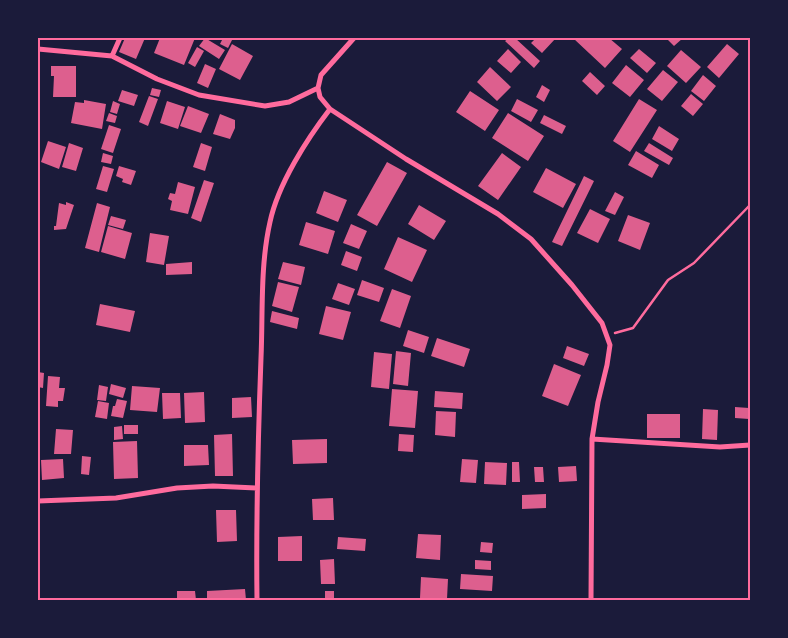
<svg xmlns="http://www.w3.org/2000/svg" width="788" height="638" font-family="'Sofia Sans Condensed',sans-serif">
<rect width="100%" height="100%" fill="#1b1b3a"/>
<path fill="#dd5f8e" d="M125,38h20l-9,21 -17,-7z
M160,38h35l-11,27 -30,-12z
M205,38l20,12 -6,9 -20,-13z
M223,38h10l-5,10 -8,-4z
M509,38h6l25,23 -6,7 -29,-27z
M536,38h20l-14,15 -11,-10z
M576,38h33l13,11 -17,19 -31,-29z
M666,38h17l-9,8z
M232,44l21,12 -13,24 -21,-11z
M727,44l12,10 -20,24 -12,-11z
M197,47l7,4 -9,16 -7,-4z
M508,49l13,13 -10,11 -14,-12z
M639,49l17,14 -9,10 -17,-15z
M681,50l20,17 -15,16 -19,-17z
M205,64l11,5 -8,19 -11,-5z
M626,65l18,15 -14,17 -18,-14z
M51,66h25v31h-23l1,-21h-3z
M490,67l21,20 -14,14 -20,-19z
M663,70l15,12 -16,19 -15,-12z
M590,72l15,14 -8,9 -15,-14z
M703,75l13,11 -12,15 -13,-10z
M542,85l8,5 -6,12 -8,-5z
M152,88l9,2 -2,7 -9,-2z
M122,90l16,5 -4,11 -16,-5z
M470,91l29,19 -14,21 -29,-19z
M691,94l12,10 -10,12 -12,-10z
M149,96l9,3 -10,27 -9,-4z
M517,99l21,11 -7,12 -20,-11z
M639,99l18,11 -27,42 -17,-11z
M84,100l22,4 -4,25 -31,-6 4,-21 9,1z
M113,101l7,3 -3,10 -7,-2z
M167,101l18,6 -7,22 -18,-6z
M188,106l21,8 -8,19 -21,-7z
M109,113l8,3 -2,7 -9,-2z
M508,113l36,23 -16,25 -36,-23z
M220,114l15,6v8l-5,11 -17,-5z
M544,115l22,11 -4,8 -22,-11z
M109,125l12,4 -8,24 -12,-4z
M659,126l20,13 -7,12 -20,-12z
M48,141l18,6 -7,22 -18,-7z
M69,143l14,5 -7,23 -14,-4z
M201,143l11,4 -7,24 -12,-4z
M649,143l24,15 -4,7 -25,-14z
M636,151l23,14 -7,13 -24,-13z
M103,153l10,3 -2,8 -10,-2z
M502,153l19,14 -23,33 -20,-14z
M387,162l20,11 -30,53 -20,-11z
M103,166l11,3 -7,23 -11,-3z
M119,166l17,5 -5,14 -9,-3 1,-3 -7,-3z
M546,168l30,16 -13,24 -30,-16z
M584,176l10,5 -32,65 -10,-4z
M204,180l10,3 -13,39 -10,-4z
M178,182l17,5 -7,27 -18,-4 2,-9 -4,-2 2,-6 5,1z
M324,191l23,9 -9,22 -22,-9z
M615,192l9,5 -9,18 -10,-4z
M66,202l8,3 -8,24 -12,1v-4h2l3,-23 7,2z
M97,203l13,4 -11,45 -14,-4z
M419,205l27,16 -12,19 -26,-16z
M590,209l20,10 -12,24 -21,-10z
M628,215l22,8 -10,27 -22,-9z
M111,216l15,4 -3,9 -15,-4z
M306,222l29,9 -7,23 -29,-9z
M351,224l16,7 -8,18 -16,-6z
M108,226l24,7 -7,26 -24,-7z
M150,233l19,3 -5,29 -18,-3z
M398,237l29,13 -15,32 -28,-13z
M346,251l16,6 -5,14 -16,-6z
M192,262v12l-26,1v-11z
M283,262l22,5 -4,18 -23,-6z
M362,280l22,8 -5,14 -22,-7z
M278,282l21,5 -7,25 -20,-6z
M338,283l17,6 -6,16 -17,-6z
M392,289l19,7 -11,32 -20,-7z
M100,304l35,7 -5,21 -34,-7z
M326,306l25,6 -8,28 -24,-6z
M272,311l27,7 -2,11 -27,-7z
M408,330l21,7 -5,16 -21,-7z
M437,338l33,11 -6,18 -33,-11z
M567,346l22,8 -5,12 -21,-8z
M396,351l15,2 -3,33 -15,-2z
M374,352l18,2 -3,35 -18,-2z
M554,364l27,11 -13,31 -26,-10z
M38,372l6,1 -1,15 -5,-1z
M48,376l12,1 -1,11h6l-2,13h-5v6l-12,-1z
M111,384l15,4 -3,10 -14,-4z
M99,385l9,2 -2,14 -9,-1z
M132,386l28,2 -3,24 -27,-2z
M392,389l26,2 -3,37 -26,-2z
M435,391l28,2 -1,16 -28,-2z
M204,392l1,30 -20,1 -1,-30z
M162,393h18l1,25 -18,1z
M251,397l1,20 -20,1v-20z
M117,399l10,2 -4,17 -12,-2 2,-10h2z
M98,401l11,2 -2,16 -12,-2z
M735,407l14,1v11l-14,-1z
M703,409l15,1 -1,30 -15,-1z
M436,411l20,1 -1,25 -20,-2z
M647,414h33v24h-33z
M124,425h14v9h-14z
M122,426l1,13 -9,1v-13z
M56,429l17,1 -2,24h-17z
M232,434l1,42h-18l-1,-41z
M399,434l15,1 -1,17 -15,-1z
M327,439v24l-34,1 -1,-24z
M137,441l1,37 -24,1 -1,-37z
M184,445h24l1,20 -25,1z
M82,456l9,1 -2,18 -8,-1z
M63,459l1,19 -22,2 -1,-20z
M462,459l16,1 -2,23 -16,-1z
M485,462l22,1 -1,22 -22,-1z
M512,462h7l1,20h-8z
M576,466l1,15 -18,1 -1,-15z
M534,467h9l1,15h-9z
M546,494v14l-24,1v-14z
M333,498l1,22h-21l-1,-21z
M216,510h20l1,31 -20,1z
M418,534l23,1 -1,25 -24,-2z
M302,536v25h-24v-24z
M338,537l28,2 -1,12 -28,-2z
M481,542l12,1 -1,10 -12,-1z
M334,559l1,25h-14l-1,-24z
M475,560l16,1v9l-16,-1z
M461,574l32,2 -1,15 -32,-2z
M421,577l27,2 -1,20 -27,-1z
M245,589l1,11h-39v-9z
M177,591h18l1,9h-19z
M325,591h9v9h-9z
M116,598l1,2h-28v-1z"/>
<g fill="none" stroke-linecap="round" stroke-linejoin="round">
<path stroke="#ff6b9d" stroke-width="2.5" d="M615,333l18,-5 35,-48 26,-17 56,-58"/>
<path stroke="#ff6b9d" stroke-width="5" d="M120,38l-8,18 45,23 42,16 66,11 24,-4 29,-14
M354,38l-33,37 -3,13 2,9 10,12 76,50 92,55 33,25 41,46 30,38 8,22 -3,20 -9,37 -6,37 -1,161
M38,49l74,7
M592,439l128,8 30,-2
M38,501l78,-3 61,-10 36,-2 44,2
M257,600c-1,-80 1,-161 4,-242 2,-45 -1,-92 9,-136 8,-38 37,-83 60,-113"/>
</g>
<rect width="788" height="638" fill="none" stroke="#1b1b3a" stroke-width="78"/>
<rect x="39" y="39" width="710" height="560" fill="none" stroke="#ff6b9d" stroke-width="2"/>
</svg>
